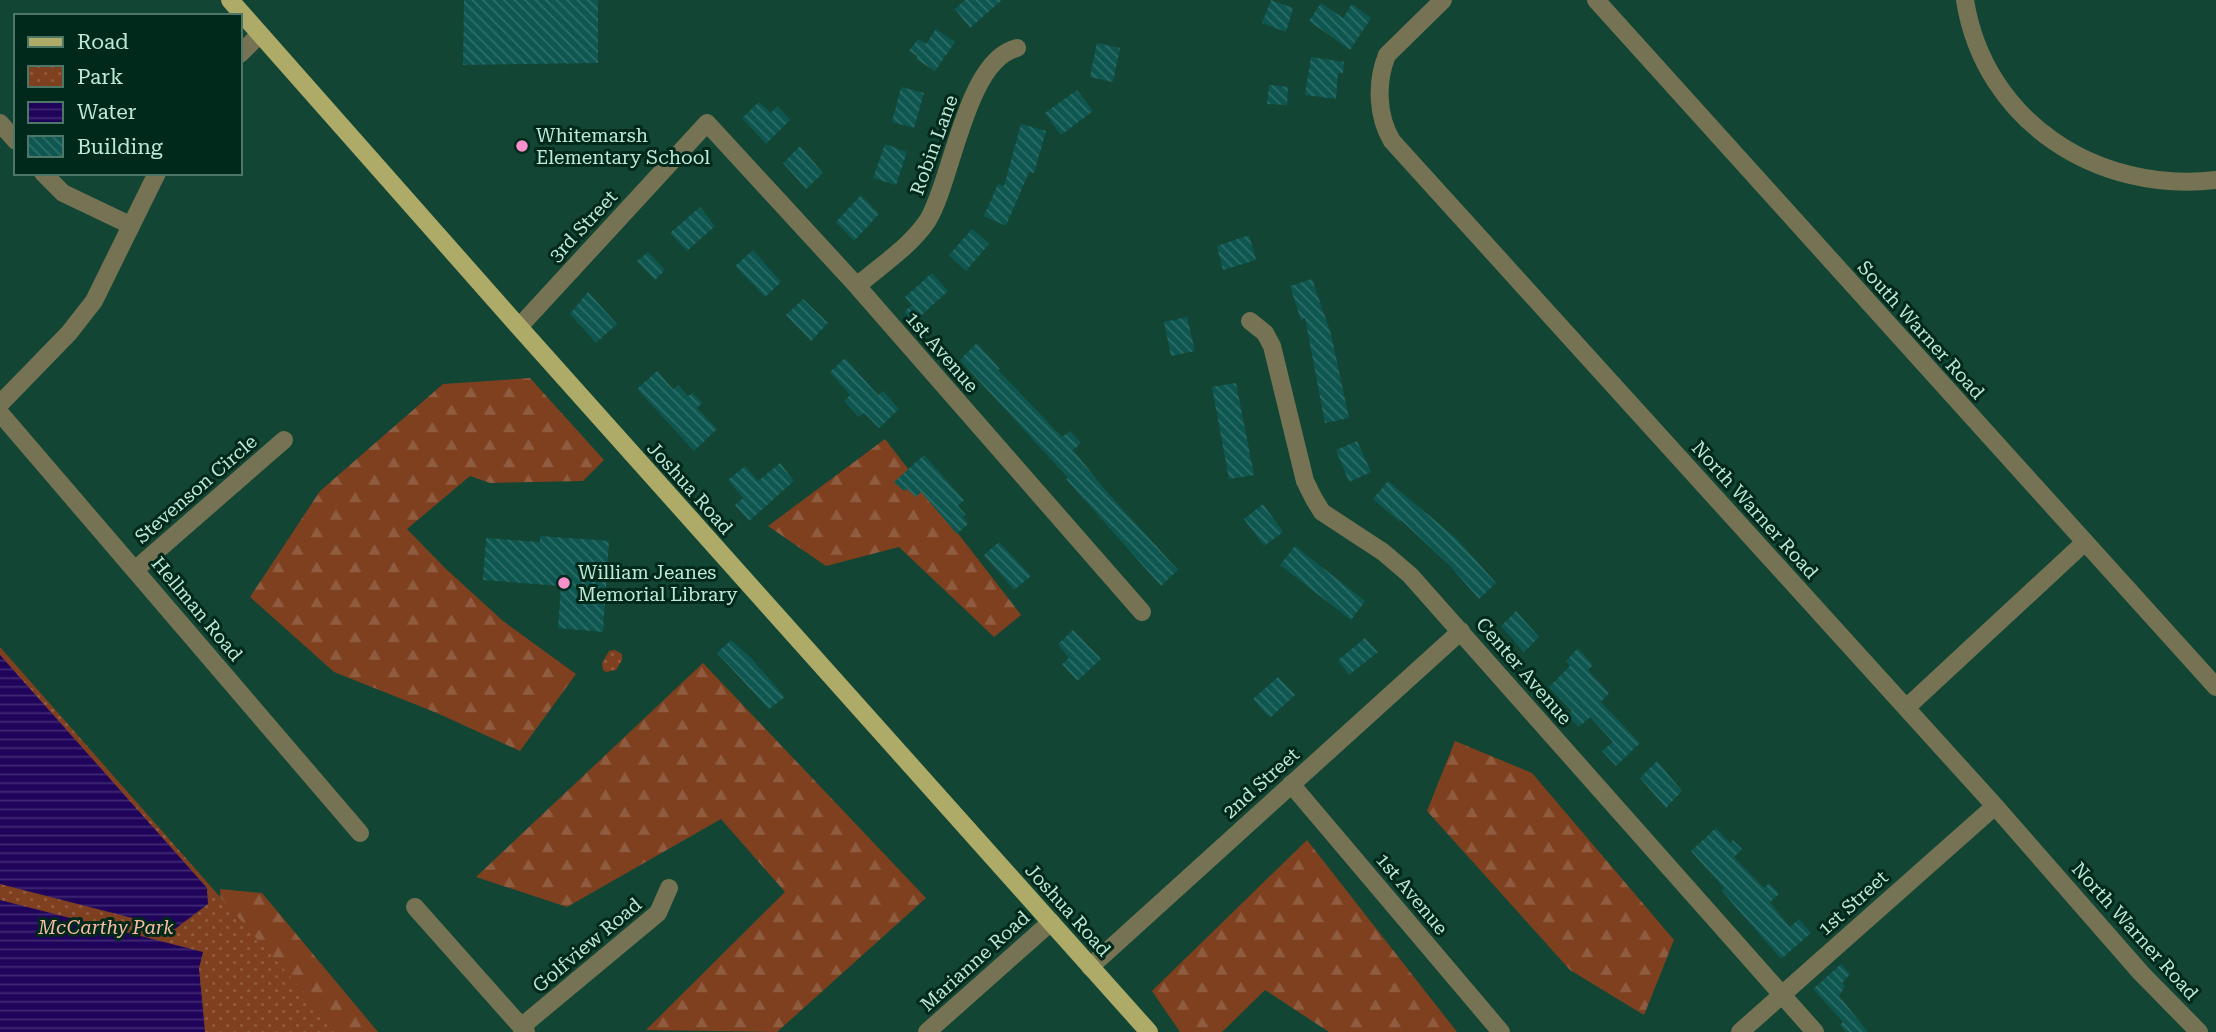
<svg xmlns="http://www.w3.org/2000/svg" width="2216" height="1032" font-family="'Roboto Serif',serif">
<defs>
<pattern id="forest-firs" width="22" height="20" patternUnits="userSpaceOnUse" patternTransform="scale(1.75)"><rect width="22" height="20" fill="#7f4020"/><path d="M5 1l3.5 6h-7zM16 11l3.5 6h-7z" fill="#8f5c40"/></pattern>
<pattern id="park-dots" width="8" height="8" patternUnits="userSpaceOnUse" patternTransform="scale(1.75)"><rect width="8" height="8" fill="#7f4020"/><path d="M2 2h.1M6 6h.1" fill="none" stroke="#8f5c40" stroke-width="1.8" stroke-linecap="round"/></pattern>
<pattern id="water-rules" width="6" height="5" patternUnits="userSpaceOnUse" patternTransform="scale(1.75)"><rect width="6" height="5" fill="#20045c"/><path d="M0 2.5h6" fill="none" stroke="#3f2972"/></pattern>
<pattern id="building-back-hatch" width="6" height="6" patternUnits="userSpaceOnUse" patternTransform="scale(1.75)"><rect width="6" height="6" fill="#0e5650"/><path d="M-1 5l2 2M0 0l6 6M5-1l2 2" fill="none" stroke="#2f6e68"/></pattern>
</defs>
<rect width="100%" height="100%" fill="#124533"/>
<path fill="url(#forest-firs)" d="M530,378l74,82 -21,21 -93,2 -20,-7 -63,53 39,40 57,52 73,53 -56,77 -83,-38 -103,-41 -84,-75 70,-106 123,-107z
M885,439l136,176 -27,22 -95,-90 -73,19 -58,-40z
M703,663l223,235 -149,134 -131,-2 139,-138 -64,-73 -154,88 -91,-30z
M1455,741l77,32 142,167 -30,75 -74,-45 -143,-159z
M1307,840l150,192h-128l-64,-42 -43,42h-42l-28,-41z
M220,889l42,4 116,139h-149z"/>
<path fill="url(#park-dots)" d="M0,647l339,385h-339z
M615,650l7,4v6l-6,10 -10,2 -3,-2 -1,-7 7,-12z"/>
<path fill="url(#water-rules)" d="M0,655l207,233 1,16 -33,25 -175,-45z
M0,900l203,52 -4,16 6,64h-205z"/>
<path fill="url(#building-back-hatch)" d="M464,0h134v63l-135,2z
M965,0h37l-32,28 -15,-19z
M1271,0l22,8 -7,24 -24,-9z
M1321,3l22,15 9,-14 19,14 -21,32 -41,-29z
M936,29l19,13 -20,29 -19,-12 1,-3 -8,-5 9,-12 8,5z
M1097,43l23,5 -7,34 -23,-5z
M1311,57l33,5 -1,11h-5l-2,26 -31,-4z
M1269,85l19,2 -1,18 -20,-1z
M901,87l23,6 -10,35 -22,-6z
M1077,90l16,21 -32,24 -16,-22z
M759,102l12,11 6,-7 13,14 -24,24 -24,-26z
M1021,124l25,7 -12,42 -5,-1 -23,54 -22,-10 14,-32 6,2z
M885,144l22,8 -11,33 -23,-7z
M800,146l23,27 -17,16 -23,-26z
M861,195l18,19 -25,27 -18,-19z
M700,207l15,19 -28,25 -17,-18z
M972,229l17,15 -23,27 -17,-16z
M1249,235l7,25 -33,10 -6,-24z
M753,250l28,32 -16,15 -30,-31z
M648,252l17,18 -10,10 -18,-19z
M932,273l16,18 -35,32 -9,-11 8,-7 -7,-8z
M1312,279l19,55 18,84 -24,5 -20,-105 -4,2 -11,-34z
M588,292l29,32 -21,19 -26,-29z
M803,299l25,24 -17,18 -25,-26z
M1187,317l8,34 -24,5 -7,-34z
M977,343l23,26 -2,1 64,67 8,-6 11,12 -8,7 33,41 72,79 -17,16 -95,-107 2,-1 -108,-118z
M845,358l33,37 5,-4 16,18 -20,19 -15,-15 -5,4 -15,-16 6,-6 -20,-23z
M657,371l16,18 5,-4 10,11 5,-3 9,10 -5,5 20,21 -23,22 -57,-62z
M1236,383l18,92 -25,4 -17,-92z
M1357,441l14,31 -22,10 -13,-32z
M924,455l40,45 -6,6 8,9 -3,2 5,7 -11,10 -36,-42 -5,5 -9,-8 -3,2 -10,-9z
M780,463l14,18 -45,40 -14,-16 8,-7 -15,-18 17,-14 13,15z
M1388,481l69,58 39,44 -17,16 -29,-33 -49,-46 -1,2 -27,-23z
M1263,504l20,28 -19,14 -20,-27z
M540,536l69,5 -6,91 -45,-4 3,-42 -78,-6 3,-42 54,4z
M999,542l32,34 -17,14 -30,-35z
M1295,546l70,55 -14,19 -71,-55z
M1516,611l23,26 -15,15 -23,-26z
M1073,630l28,29 -24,22 -15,-17 7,-6 -11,-14z
M1365,638l13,14 -29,23 -11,-15z
M731,640l20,18 34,39 -16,12 -52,-56z
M1578,648l15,17 -5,5 21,23 -8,9 39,41 -24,23 -14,-15 11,-9 -23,-25 -11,10 -12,-12 5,-4 -23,-24 21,-21 -4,-5z
M1278,677l17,18 -25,23 -17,-19z
M1657,761l25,30 -16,17 -26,-30z
M1716,828l14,15 3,-3 9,9 -8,8 30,31 5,-5 10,11 -9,8 20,25 9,-8 12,14 -30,26 -60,-69 3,-2 -33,-37z
M1841,964l9,10 -8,9 3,3 -6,10 29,36h-22l-6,-7 3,-3 -30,-33z"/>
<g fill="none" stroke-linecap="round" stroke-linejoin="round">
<path stroke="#757353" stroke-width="18" d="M1443,0l-56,55c-11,27 -10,61 5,86l603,665 146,167 58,59
M1596,0l620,687
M1965,0c19,121 132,194 251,180
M240,54l20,-20
M0,123l16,18
M43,173l20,20 67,32
M857,286c23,-20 54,-40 71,-66 25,-42 38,-160 89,-172
M1250,321l15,12 7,13 33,135 9,18 8,13 61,40 27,23 405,457
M519,327l188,-204 150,163 285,326
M0,404l69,-71 25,-32 63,-128
M0,413l360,420
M136,569l148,-129
M1906,708l179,-166
M1291,784l210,248
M415,907l111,125
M1090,967l371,-336
M521,1027l137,-114 11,-25
M927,1032l124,-110
M1740,1032l255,-226"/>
<path stroke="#aeaa67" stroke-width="18" d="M230,0l289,327 630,705"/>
</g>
<g fill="#f890cc" stroke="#00291c" stroke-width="2.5">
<circle cx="522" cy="146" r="7"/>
<circle cx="564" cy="583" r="7"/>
</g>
<g text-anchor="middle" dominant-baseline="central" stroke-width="6" stroke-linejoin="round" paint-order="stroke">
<g font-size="19" fill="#bee9d5" stroke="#00291c" text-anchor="start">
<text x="536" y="135">Whitemarsh<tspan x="536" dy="22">Elementary School</tspan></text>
<text x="578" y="572">William Jeanes<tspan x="578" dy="22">Memorial Library</tspan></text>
</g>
<g font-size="19" fill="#bee9d5" stroke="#00291c">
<text transform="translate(934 145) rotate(-70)">Robin Lane</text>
<text transform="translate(583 226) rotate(-47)">3rd Street</text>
<text transform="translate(1921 330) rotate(48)">South Warner Road</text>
<text transform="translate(942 352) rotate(49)">1st Avenue</text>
<text transform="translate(690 488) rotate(48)">Joshua Road</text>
<text transform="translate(196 489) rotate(-41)">Stevenson Circle</text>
<text transform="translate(1755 510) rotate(48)">North Warner Road</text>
<text transform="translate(197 609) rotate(50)">Hellman Road</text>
<text transform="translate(1524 671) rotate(49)">Center Avenue</text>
<text transform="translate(1261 783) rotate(-42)">2nd Street</text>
<text transform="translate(1412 894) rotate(50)">1st Avenue</text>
<text transform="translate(1853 903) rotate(-42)">1st Street</text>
<text transform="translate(1068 910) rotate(48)">Joshua Road</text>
<text transform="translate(2135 931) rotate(48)">North Warner Road</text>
<text transform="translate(587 945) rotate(-40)">Golfview Road</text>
<text transform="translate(975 961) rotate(-42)">Marianne Road</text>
</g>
<g font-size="19" font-style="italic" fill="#f9bda1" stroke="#00291c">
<text x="106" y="927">McCarthy Park</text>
</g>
</g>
<rect x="14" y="14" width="228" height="161" fill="#00291c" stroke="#4c7666" stroke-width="2"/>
<rect x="28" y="37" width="35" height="10" fill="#aeaa67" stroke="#4c7666" stroke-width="2"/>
<text x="77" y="49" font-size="21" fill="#bee9d5">Road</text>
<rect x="28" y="66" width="35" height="21" fill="url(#park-dots)" stroke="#4c7666" stroke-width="2"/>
<text x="77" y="84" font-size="21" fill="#bee9d5">Park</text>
<rect x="28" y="102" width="35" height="21" fill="url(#water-rules)" stroke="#4c7666" stroke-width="2"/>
<text x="77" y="119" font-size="21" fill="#bee9d5">Water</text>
<rect x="28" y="136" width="35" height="21" fill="url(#building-back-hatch)" stroke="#4c7666" stroke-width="2"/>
<text x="77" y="154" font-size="21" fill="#bee9d5">Building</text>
</svg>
